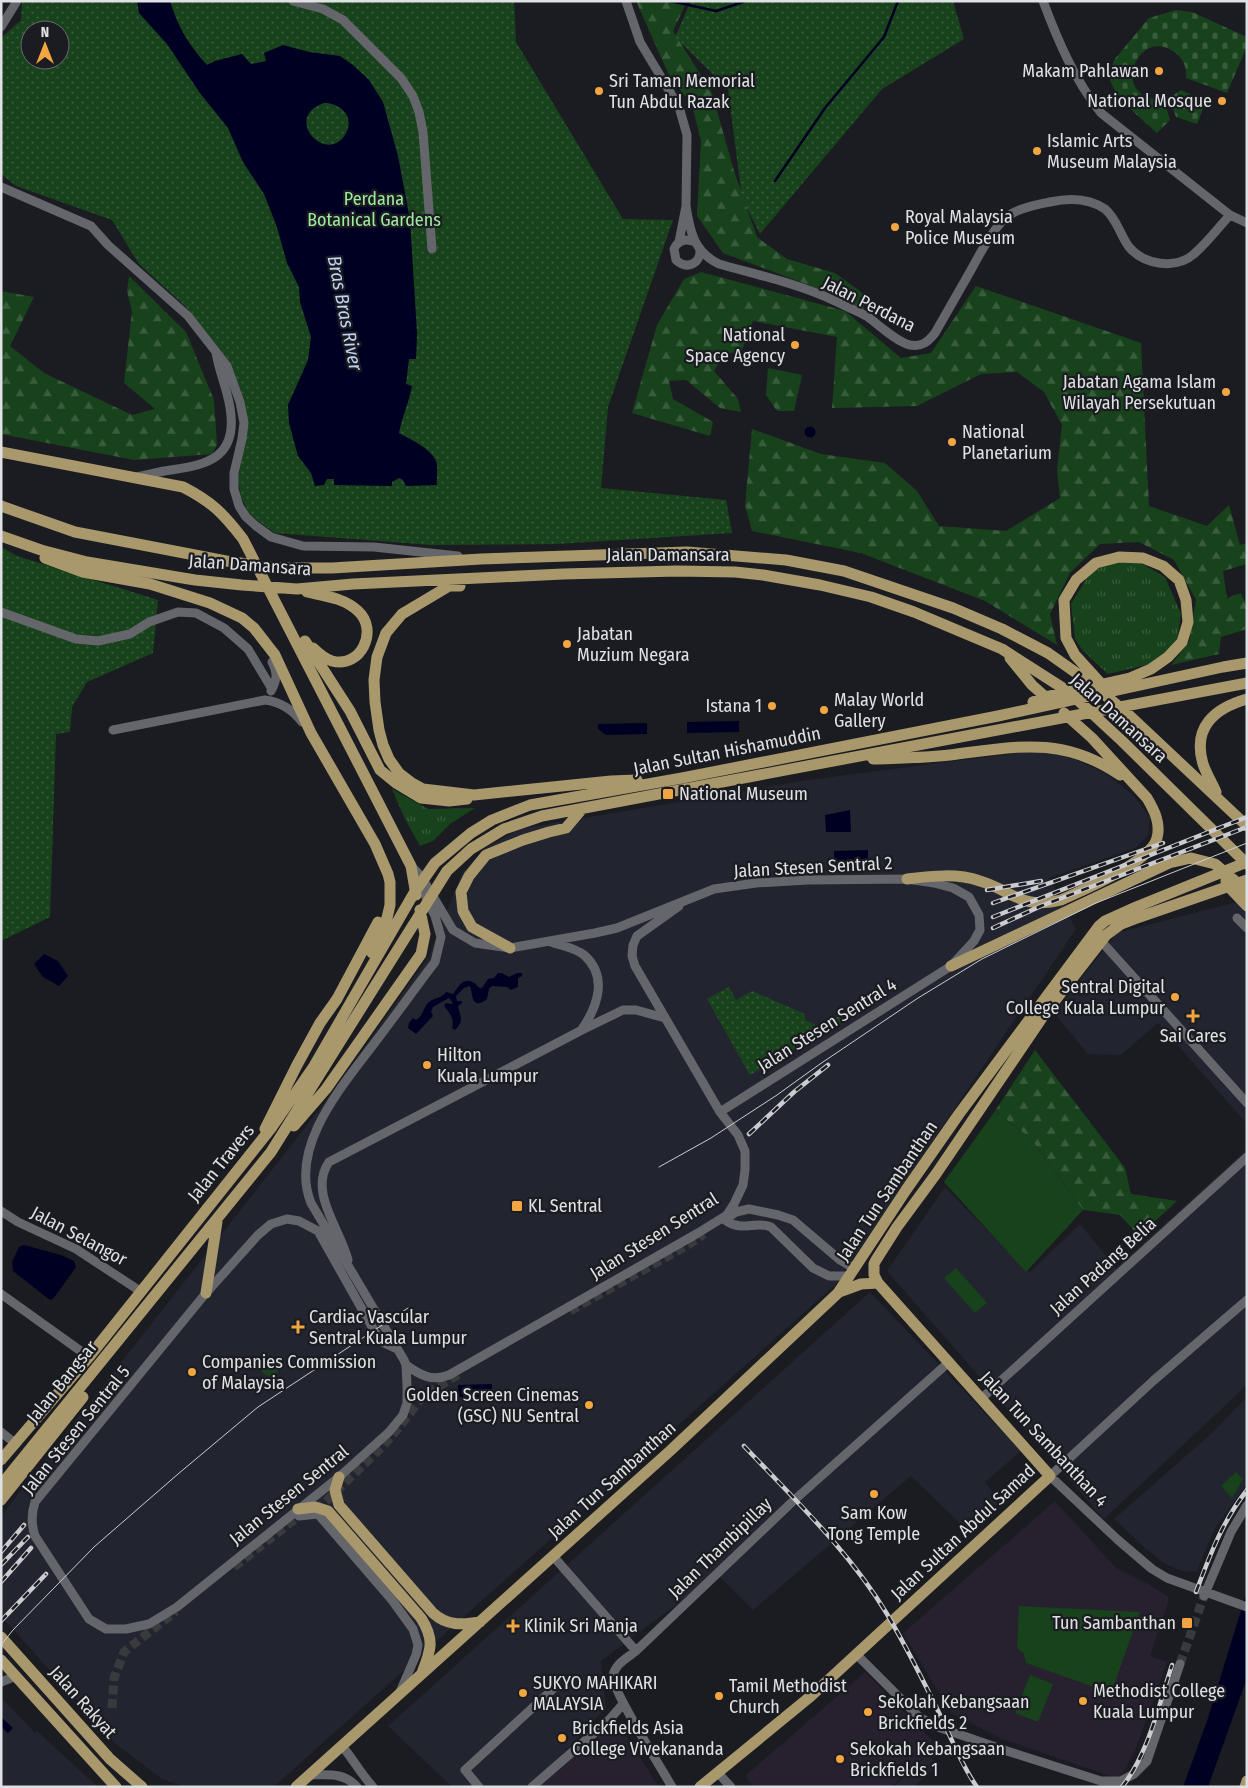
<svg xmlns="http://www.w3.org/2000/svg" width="1248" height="1788" font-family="'Fira Sans Condensed',sans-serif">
<defs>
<pattern id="grass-tufts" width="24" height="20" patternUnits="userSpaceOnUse" patternTransform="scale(1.25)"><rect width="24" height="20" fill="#18421b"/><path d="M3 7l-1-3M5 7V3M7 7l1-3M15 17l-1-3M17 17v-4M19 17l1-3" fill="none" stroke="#395d3c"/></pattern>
<pattern id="forest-firs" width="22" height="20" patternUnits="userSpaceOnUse" patternTransform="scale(1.25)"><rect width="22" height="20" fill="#18421b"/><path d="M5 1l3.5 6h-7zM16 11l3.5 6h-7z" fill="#395d3c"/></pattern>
<pattern id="cemetery-stones" width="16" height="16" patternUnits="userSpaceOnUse" patternTransform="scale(1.25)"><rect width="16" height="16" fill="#18421b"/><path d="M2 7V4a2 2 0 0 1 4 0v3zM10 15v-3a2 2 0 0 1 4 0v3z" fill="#395d3c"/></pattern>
<pattern id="park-dots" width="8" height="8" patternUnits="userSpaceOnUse" patternTransform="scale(1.25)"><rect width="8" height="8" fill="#18421b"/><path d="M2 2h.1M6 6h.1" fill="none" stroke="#395d3c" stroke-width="1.8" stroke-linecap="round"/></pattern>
</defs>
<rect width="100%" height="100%" fill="#1b1c21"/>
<path fill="#22252f" d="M1033,751l34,5 38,17 28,22 17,22 -2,19 -13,12 -86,30 27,51 -240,355 -558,499 -9,4h-85l-22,-8 -46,-35 -115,-128v-100l324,-414 104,-146 33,-83 22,-24 35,-20 289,-49z
M1237,902l10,11v211l-89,-101 -37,32 -33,-1 -34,-41 63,-80z
M1247,1149v236l-143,134 -217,-248 58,-84 84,86 51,-49 36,44z
M870,1292l151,159 -36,31 15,19 -32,30 -57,-55 -158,134 -36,-36 -116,87 5,47 -75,79h-79l-64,-61z
M1247,1397v87l-33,46 -17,41 -12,1 -20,-8 -19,-15 -32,-30 99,-87z
M1,1697l34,36 2,-2 61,56h-97z
M928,1754l10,11 -24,22h-21z"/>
<path fill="#27202f" d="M1055,1501l61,67 34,17 17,11 2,4 -19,56 17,6 -32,89 -16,28 -117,-40 -51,-26 -48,-80z
M865,1672l72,73 -46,42h-137l-9,-11z
M616,1720l43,67h-121l32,-30z"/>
<path fill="url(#grass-tufts)" d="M1112,562h27l26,15 16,37 -4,27 -15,16 -12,7 -42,10 -25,-23 -8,-12 -4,-35 19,-31z
M392,789l36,20 47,-1 -25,16 -17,17 -13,5 -15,-27z
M261 1367a9 9 0 1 1 18 0a9 9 0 1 1-18 0Z"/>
<path fill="url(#forest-firs)" d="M636,1h51l-14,30 39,62 22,78 23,66 30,22 48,14 30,22 -1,14 -58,-25 -83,-31 -26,-37 4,-75 -9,-36 -23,-30z
M701,272l144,39 56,47 30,-5 45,-67 165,57 8,163 58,20 22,-21 11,40 7,-2v21l-24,7 4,27 14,-5 6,14v22l-26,8 -2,17 -48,11 18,-23 7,-42 -22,-40 -35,-18 -39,2 -30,29 -20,41 7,31 -72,-44 -124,-48 -109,-22 -7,-26 7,-76 69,25 64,9 32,28 22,35 67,5 54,-33 -3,-28 5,-45 -18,-33 -27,-20 -36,2 -64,32 -85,2 5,-71 -84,-16 -11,29 -18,5 -10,16 24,28 3,13 -21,-4 -34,-28 -17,1 4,18 40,23 -3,14 -78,-23 25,-88 27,-46z
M129,276l57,56 28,68 3,45 -5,9 -78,6 -133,-26v-143l33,6 -24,49 34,27 88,42 23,-6 -31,-26 8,-72 -5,-20z
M768,368l34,7 -8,36h-17l-11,-16z
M1035,1050l90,118 6,26 46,7 -38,35 -19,-21 -37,-5 -53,-72 -35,-27z"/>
<path fill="url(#cemetery-stones)" d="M1176,10l16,2 55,25v9l-20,47 -41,-15c1,-9 -2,-18 -9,-24 -38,-32 -71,46 -13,46l6,20 -13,13c-13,-12 -43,-36 -47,-54 -1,-6 2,-13 4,-19l35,-42z
M1181,90l11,5 -1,3 14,6 -8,20 -21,-7 -7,-19z"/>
<path fill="url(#park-dots)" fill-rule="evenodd" d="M22,1h492l2,41 107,177 50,1 -65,187 -7,81 125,12 6,33 -175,11 -125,1 -157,-12 -25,-18 -9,-18 -3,-17 9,-55 -3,-26 -15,-38 -43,-54 -47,-43 -27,-44 -96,-34 -15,-12v-136l20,-18zM30,30h30v30h-30z
M691,1h262l11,38 -82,50 -122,145 -18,-36 -14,-109 -53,-52z
M1,547l16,9 141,44 -5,53 -66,29 -15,25 -2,25 -14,2 -6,183 -49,24z
M729,987l7,13 16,-9 53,23v6l15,7 21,-12 2,7 -93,53 -43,-76z"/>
<path fill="#18421b" d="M995,1111l35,27 53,72 -57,62 -82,-90z
M956,1268l31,35 -12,10 -31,-35z
M1236,1472l7,7 -11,19 -11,-12z
M1019,1606l121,6 -29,81 -85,-30 -2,-9 -7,-6z
M1030,1675l23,9 -15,38 -23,-9z"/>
<path fill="#002" fill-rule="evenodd" d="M137,1h33c7,24 19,45 37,64l8,-4 27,-7 9,10 15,-3 -2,-8 19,-8 26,7 31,4 13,9 16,15 14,22 15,54 12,64 7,114 -1,25h-7l-3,25 6,2c-3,16 -10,31 -13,47 11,6 37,18 38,32 1,7 -1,13 0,20l-31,1 -3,-6 -4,-2 -7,4v4l-58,-1v-6h-7l-3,6 -9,1 -4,-13 -13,-17 -9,-33 -1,-18 20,-45 3,-23 -11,-35 -1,-15 -12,-24 -10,-36 -13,-33 -21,-32 -15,-34 -28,-35 -33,-49 -28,-31zM324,103c16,0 31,13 22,30 -18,34 -65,-15 -22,-30z
M804.5 432a5.5 5.5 0 1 1 11 0a5.5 5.5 0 1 1-11 0Z
M739,721v11l-52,1v-11z
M647,723v11l-41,1 -8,-6v-5z
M850,810l1,22h-25l-1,-17z
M868,850v11h-34v-10z
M44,954l14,7 10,15 -9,10 -16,-9 -9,-13z
M498,973h4l7,4 8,-4h5v3l-4,2v9l-7,3 -4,-3 -15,-1 -3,3 -2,10c-16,12 -14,-5 -17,-13l-6,2 -8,8 1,5h5v2l-4,3c2,11 7,14 -3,24l-3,-2c3,-9 -3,-16 -8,-22l2,-3 5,1 2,-1 -4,-5 -16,9 -2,5 2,4 -17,18 -8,-6 1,-5 4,-5 3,2c8,-5 7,-12 12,-17 6,-6 13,-4 18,-11l7,2c5,-7 11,-18 21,-11 7,5 0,3 8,5l6,-9 6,-1z
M24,1245l37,10 13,6 2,6 -22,31 -4,2 -37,-29 -1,-9 7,-15z
M492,1384v13h-38v-4h4v-8z
M1247,1591v87l-39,109h-25l24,-66z
M1,1717l12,11 -5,5 -7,-6z"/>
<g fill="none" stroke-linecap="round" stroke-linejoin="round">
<path stroke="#002" stroke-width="2.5" d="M670,1l46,10 27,-9
M775,181l50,-73 59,-71 14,-36"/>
<path stroke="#393a3e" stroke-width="9" stroke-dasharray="9 4.5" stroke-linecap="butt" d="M570,1311l118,-66 16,-11
M323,1513l-1,-8 60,-58 19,-22 22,-29 36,-22
M234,1567l65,-51
M1180,1664l24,-68
M112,1708l2,-30 10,-26 52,-41"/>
<path stroke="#64666c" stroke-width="9" d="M293,1l30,8 20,11 58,58 12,18 6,16 4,20 9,117
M626,1l14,41 39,65 8,28 -1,71 -7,36
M1043,1c15,40 31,78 58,112l120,95 9,7 17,8
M1,27l16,-26
M1,187l90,39 17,19 80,71 39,50 13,36 4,21 -2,16 -8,34v16l5,17 7,11 10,9 15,11 32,9 71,1 84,9
M686,206c4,26 8,46 33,58 39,11 81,20 118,38 10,5 21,9 31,15 11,8 29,25 42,28 12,2 18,-3 25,-12 12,-21 24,-42 36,-63 10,-18 19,-36 33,-51 10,-10 32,-14 46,-17 18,-4 39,-4 55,7 12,10 15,26 24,38 15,18 47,23 65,7 13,-11 24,-26 36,-39
M695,242c-9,-4 -17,-2 -21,7l2,11c11,10 25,4 24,-11
M137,477c9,-2 18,-4 27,-6 36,-5 71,-9 67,-55 -1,-22 -12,-42 -15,-64
M1,612l75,27 22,2 32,-7 19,-12 29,-10 18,1 28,15 24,21 24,40
M271,691c6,-11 7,-18 1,-29
M113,730l152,-30c16,2 27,9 37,22
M411,866l10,10 32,54 22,13 35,5 85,-15 22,-5 97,-39 42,-6 52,-3 99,-1 27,4 19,5 16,9 10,18 1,15 -6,11 -23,25 -231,146
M1237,918l10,10
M1101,941l146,162
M551,942c11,4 25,6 33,13 24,21 14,51 -2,74
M1,1211l17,11 58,27 64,42
M728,1218l8,-6 13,-3 29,6 15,5 47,40 15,9
M725,1220c18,13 29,0 46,7l42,41 16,8h21
M348,1260c-7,-30 -40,-68 -19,-98l253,-132 41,-20h13l29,8
M1,1294l88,63
M1247,1300l-94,81 -103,95 68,64 34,29 15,9 80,29
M397,1349l-17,-8 -62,-110 -19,-10 -12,-2 -16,5 -13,11 -52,58 -171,209c-4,12 -4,22 0,34l54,83 17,10h20l23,-5 28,-17 162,-130 50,-45 14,-17 4,-12v-18l-1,-20 -2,-5 -93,-157c-23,-57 33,-119 65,-162 20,-26 39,-53 59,-79l6,-25 -6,-21 -17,-36
M406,1365c14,10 26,17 43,10l249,-142 29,-18 7,-11 9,-19 2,-15v-19l-7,-16 -18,-23 -85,-146 -3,-10 1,-11 4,-9 42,-30
M982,1398l265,-241
M1,1432l15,12
M299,1516l19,-2 74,86 21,29 5,16 -2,10 -16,37
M553,1556l83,95
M1204,1596l27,-64 16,-27
M857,1655l62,62 16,9 72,25 94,30h20l13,-7 13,-13 33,-97
M1,1682l15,-6
M342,1746c11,13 19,28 31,41
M718,1773l13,14
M309,1775c19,0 35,-3 48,12
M479,1787l-14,-17 87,-80
M532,1787l77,-67 14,-16
M672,1787c-10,-18 -61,-98 -59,-111 2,-12 14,-18 23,-25l155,-148 158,-141"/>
<path stroke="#aa986d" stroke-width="11" d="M1,452l182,35c29,15 40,26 60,52l168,327 5,29
M1,506l74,26 151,29 51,7h55l149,-9 206,-7 99,8 58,11 109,37 49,21 46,24 44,31 38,32 117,110
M1,536l40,14 46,12 108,18 47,5 55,4 56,-5 210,-10 114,-3 58,1 28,3 57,10 51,12 43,15 88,37 67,43 53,49 125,123
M45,558l38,14 67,12 60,19 32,15 12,10 21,27 36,78 64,111 13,30 2,8v23l-3,13 -15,35
M460,586h-11l-47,28 -16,19 -9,24 -3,23 1,22 4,28 4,15 6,14 10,14 13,10 11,6 51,6 137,-14 26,-1
M307,592c18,4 37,6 51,19 21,19 3,58 -26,50 -7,-2 -14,-8 -19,-13
M305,641l45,70 30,59 16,13 25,15 28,3 18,-2
M1010,658l22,27 18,16
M1033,702l16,-6 81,-18 21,-9 17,-12 14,-15 6,-20 -2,-22 -7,-20 -16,-14 -20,-8 -24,-1 -23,6 -20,17 -12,20 2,38 9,17 29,32
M873,759c26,-1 51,-1 77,-4 65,-8 111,-20 170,20
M1216,792c-4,-9 -10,-19 -13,-28 -11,-37 12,-56 44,-65
M907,879c25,-3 50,-6 73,2 33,10 41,29 81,19 22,-10 90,-38 96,-62 4,-15 -3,-28 -10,-40l-55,-60 -28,-25
M1226,881l2,5 19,20
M510,948l-38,-21 -9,-16 -2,-19 8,-16 17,-21 37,-15 26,-8 17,-4 16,-19
M951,966l218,-103 22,-5 24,6 32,27
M294,1126l32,-37 95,-135 4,-20 -5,-24
M265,1129l32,-64 23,-42 17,-24 41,-77
M839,1292l22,-8 17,-1
M206,1293l11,-71
M1,1460l88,-103 183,-230 42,-61 100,-173 21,-30 36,-30 21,-13 38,-15 152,-27 316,-62 225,-49 24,-4
M339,1477l-4,13 4,15 94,108c14,13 29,12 47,9
M1,1485l270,-333 176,-281 24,-22 33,-20 38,-13 705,-133
M1,1500l82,-103
M298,1509l17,-2 13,4 93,107c14,22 10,32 1,55
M1,1637l109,122 32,28
M1,1660l115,127
M296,1787l375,-337 167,-157 68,-103 53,-76 140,-188 6,-5 31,-14 111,-45
M700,1787l111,-91 239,-220 -172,-193 -4,-8v-11l2,-4 21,-33 39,-53 110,-162 60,-77 15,-11 13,-5 113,-39
M1245,1787l2,-6"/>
<path stroke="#cbcccf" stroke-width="1" d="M659,1167l52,-29 66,-43 43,-31 98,-66 64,-39 114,-56 151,-60
M1,1645l12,-15 81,-83 84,-73 80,-67 150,-99"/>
<g stroke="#cbcccf" stroke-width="4.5">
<path id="rail" d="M987,890l54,-9
M993,903l170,-60
M993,917l254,-100
M993,928l48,-22 206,-79
M749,1134l45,-42 34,-27
M744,1446c50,53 105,105 143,168 20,34 38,70 55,105 11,23 20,47 35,68
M1,1552l23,-27
M1,1565l27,-28
M1,1582l30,-34
M1196,1592c14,-37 26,-70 51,-102
M1,1621l45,-47
M1122,1787c26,-33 37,-82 50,-122"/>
</g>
<use href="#rail" stroke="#1b1c21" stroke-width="2.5" stroke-dasharray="8" stroke-linecap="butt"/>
</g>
<g fill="#f2a541" stroke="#1b1c21" stroke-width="2">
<circle cx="1159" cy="71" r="5"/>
<circle cx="599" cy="91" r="5"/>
<circle cx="1222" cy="101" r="5"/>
<circle cx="1037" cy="151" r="5"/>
<circle cx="895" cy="227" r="5"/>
<circle cx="795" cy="345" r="5"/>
<circle cx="1226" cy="392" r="5"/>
<circle cx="952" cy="442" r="5"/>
<circle cx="567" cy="644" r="5"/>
<circle cx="772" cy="706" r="5"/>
<circle cx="824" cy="710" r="5"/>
<rect x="662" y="788" width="12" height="12" rx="2.5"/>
<circle cx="1175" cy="997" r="5"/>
<path d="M1190.5 1008.5h5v5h5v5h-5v5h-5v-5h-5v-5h5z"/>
<circle cx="427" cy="1065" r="5"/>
<rect x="511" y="1200" width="12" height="12" rx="2.5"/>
<path d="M295.5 1319.5h5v5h5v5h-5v5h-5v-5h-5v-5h5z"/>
<circle cx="192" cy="1372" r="5"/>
<circle cx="589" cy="1405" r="5"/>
<circle cx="874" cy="1494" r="5"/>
<rect x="1181" y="1617" width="12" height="12" rx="2.5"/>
<path d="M510.5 1618.5h5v5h5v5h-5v5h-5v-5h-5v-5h5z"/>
<circle cx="523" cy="1693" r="5"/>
<circle cx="719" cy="1696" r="5"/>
<circle cx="1083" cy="1701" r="5"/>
<circle cx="868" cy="1712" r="5"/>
<circle cx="562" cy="1738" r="5"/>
<circle cx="840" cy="1759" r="5"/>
</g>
<g text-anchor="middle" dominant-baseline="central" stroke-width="4.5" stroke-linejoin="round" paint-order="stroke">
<g font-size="18" fill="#e0e1e4" stroke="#1b1c21" text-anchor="start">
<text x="1149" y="71" text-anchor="end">Makam Pahlawan</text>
<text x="609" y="81">Sri Taman Memorial<tspan x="609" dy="21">Tun Abdul Razak</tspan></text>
<text x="1212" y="101" text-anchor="end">National Mosque</text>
<text x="1047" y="141">Islamic Arts<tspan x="1047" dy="21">Museum Malaysia</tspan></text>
<text x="905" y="217">Royal Malaysia<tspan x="905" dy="21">Police Museum</tspan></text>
<text x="785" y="335" text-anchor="end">National<tspan x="785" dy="21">Space Agency</tspan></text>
<text x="1216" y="382" text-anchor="end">Jabatan Agama Islam<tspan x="1216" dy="21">Wilayah Persekutuan</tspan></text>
<text x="962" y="432">National<tspan x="962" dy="21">Planetarium</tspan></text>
<text x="577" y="634">Jabatan<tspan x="577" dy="21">Muzium Negara</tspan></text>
<text x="834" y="700">Malay World<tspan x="834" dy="21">Gallery</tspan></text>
<text x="762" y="706" text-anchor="end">Istana 1</text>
<text x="679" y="794">National Museum</text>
<text x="1165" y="987" text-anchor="end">Sentral Digital<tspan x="1165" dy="21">College Kuala Lumpur</tspan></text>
<text x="1193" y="1036" text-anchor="middle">Sai Cares</text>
<text x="437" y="1055">Hilton<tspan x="437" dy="21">Kuala Lumpur</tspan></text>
<text x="528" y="1206">KL Sentral</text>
<text x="309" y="1317">Cardiac Vascular<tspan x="309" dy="21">Sentral Kuala Lumpur</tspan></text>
<text x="202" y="1362">Companies Commission<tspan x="202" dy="21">of Malaysia</tspan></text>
<text x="579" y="1395" text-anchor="end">Golden Screen Cinemas<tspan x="579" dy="21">(GSC) NU Sentral</tspan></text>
<text x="874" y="1513" text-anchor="middle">Sam Kow<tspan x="874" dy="21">Tong Temple</tspan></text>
<text x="1176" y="1623" text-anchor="end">Tun Sambanthan</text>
<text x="524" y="1626">Klinik Sri Manja</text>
<text x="533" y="1683">SUKYO MAHIKARI<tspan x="533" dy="21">MALAYSIA</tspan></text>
<text x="729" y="1686">Tamil Methodist<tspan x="729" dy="21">Church</tspan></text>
<text x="1093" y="1691">Methodist College<tspan x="1093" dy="21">Kuala Lumpur</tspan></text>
<text x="878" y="1702">Sekolah Kebangsaan<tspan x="878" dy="21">Brickfields 2</tspan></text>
<text x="572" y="1728">Brickfields Asia<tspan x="572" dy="21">College Vivekananda</tspan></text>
<text x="850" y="1749">Sekokah Kebangsaan<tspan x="850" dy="21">Brickfields 1</tspan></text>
</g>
<g font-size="18" fill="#9eeb9f" stroke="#1b1c21">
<text x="374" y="199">Perdana<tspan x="374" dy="21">Botanical Gardens</tspan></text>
</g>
<g font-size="18" fill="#e0e1e4" stroke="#1b1c21">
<text transform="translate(869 304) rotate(27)">Jalan Perdana</text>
<text x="668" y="555">Jalan Damansara</text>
<text transform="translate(250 565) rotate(4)">Jalan Damansara</text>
<text transform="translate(1119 718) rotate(42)">Jalan Damansara</text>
<text transform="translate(727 751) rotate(-11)">Jalan Sultan Hishamuddin</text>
<text transform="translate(813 867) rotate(-3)">Jalan Stesen Sentral 2</text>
<text transform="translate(827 1025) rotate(-32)">Jalan Stesen Sentral 4</text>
<text transform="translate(221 1163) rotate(-51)">Jalan Travers</text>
<text transform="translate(887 1191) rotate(-56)">Jalan Tun Sambanthan</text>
<text transform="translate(79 1236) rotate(28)">Jalan Selangor</text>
<text transform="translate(654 1236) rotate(-32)">Jalan Stesen Sentral</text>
<text transform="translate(1103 1266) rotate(-42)">Jalan Padang Belia</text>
<text transform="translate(62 1382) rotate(-51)">Jalan Bangsar</text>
<text transform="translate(76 1430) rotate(-51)">Jalan Stesen Sentral 5</text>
<text transform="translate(1044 1439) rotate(47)">Jalan Tun Sambanthan 4</text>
<text transform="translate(612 1480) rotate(-42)">Jalan Tun Sambanthan</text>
<text transform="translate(289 1495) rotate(-39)">Jalan Stesen Sentral</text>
<text transform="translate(963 1532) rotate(-43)">Jalan Sultan Abdul Samad</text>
<text transform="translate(720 1548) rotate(-44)">Jalan Thambipillay</text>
<text transform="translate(83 1702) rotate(48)">Jalan Rakyat</text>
</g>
<g font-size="19" font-style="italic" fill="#c1d3f5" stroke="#1b1c21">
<text transform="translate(345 313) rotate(79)">Bras Bras River</text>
</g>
</g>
<rect width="1248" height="1788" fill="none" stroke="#e0e1e4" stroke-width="5"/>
<g transform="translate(45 45)"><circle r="24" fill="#1b1c21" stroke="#6a6b6f"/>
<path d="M0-4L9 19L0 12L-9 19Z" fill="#f2a541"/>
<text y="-8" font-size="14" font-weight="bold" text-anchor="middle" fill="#e0e1e4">N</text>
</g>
</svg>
